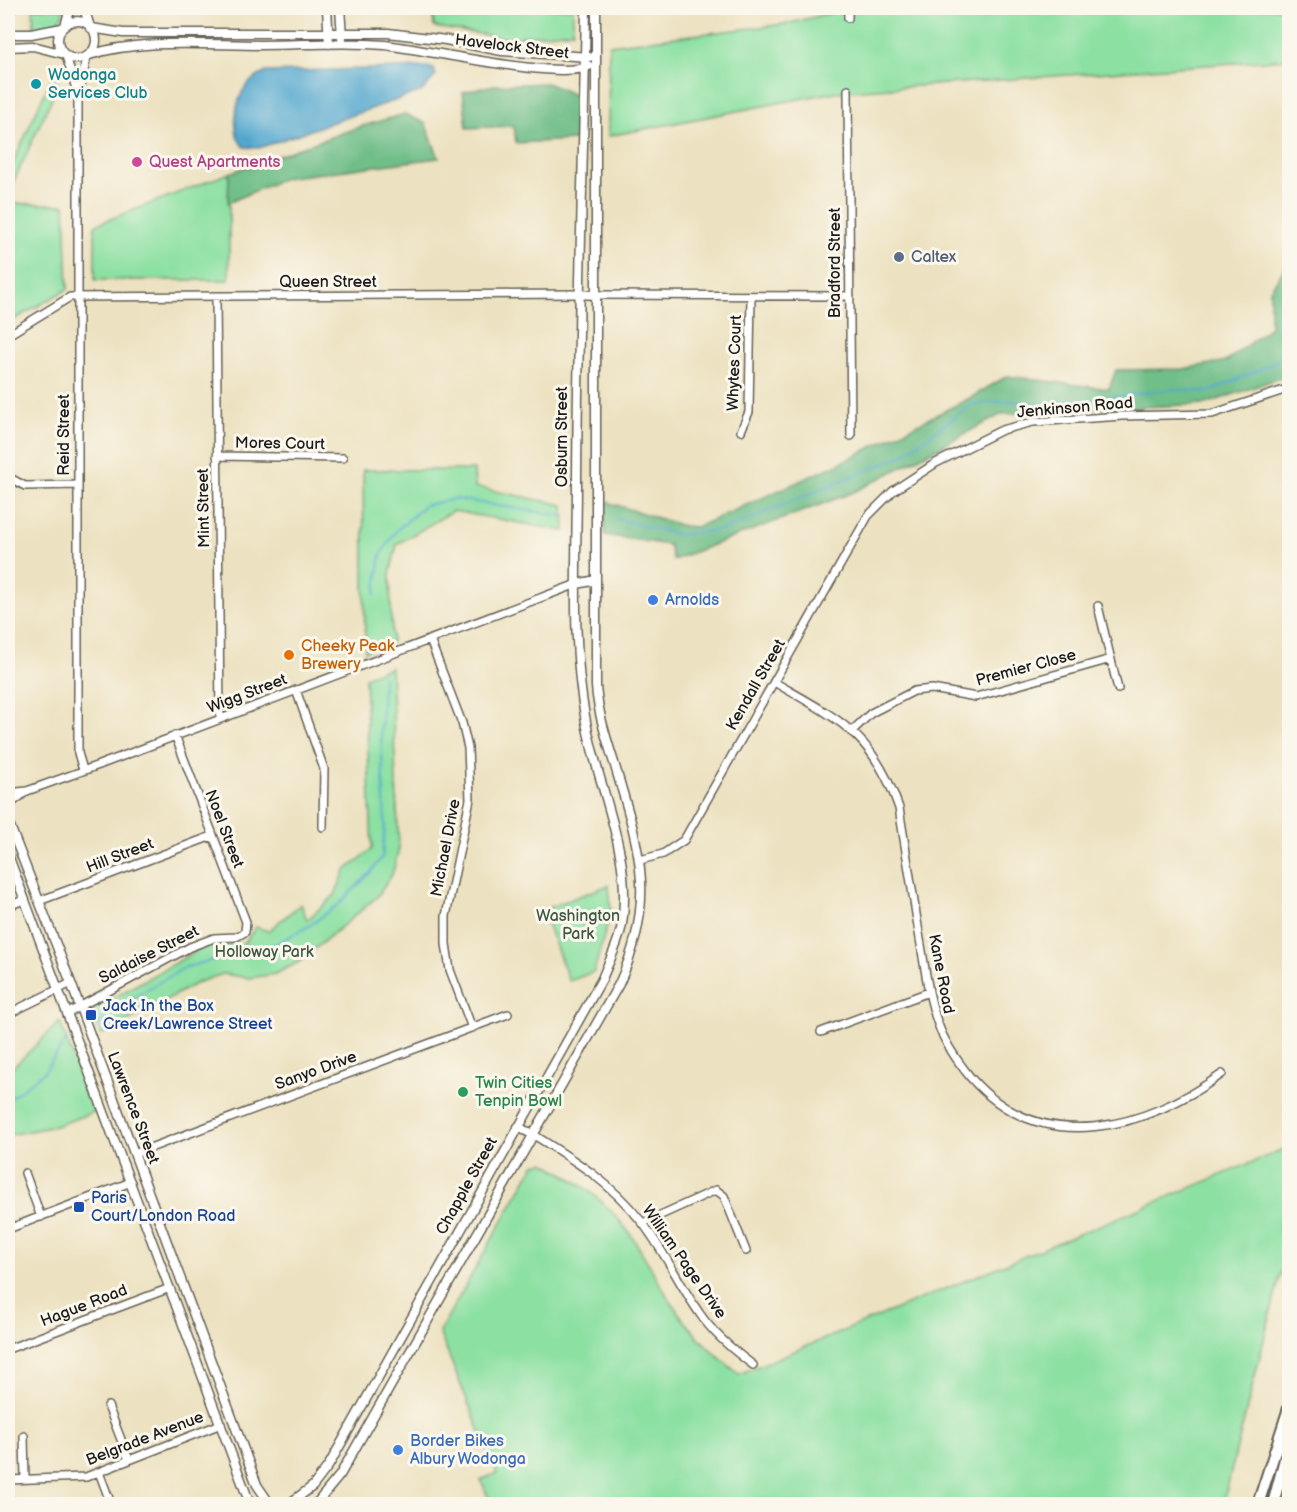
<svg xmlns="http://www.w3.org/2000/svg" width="1297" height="1512" font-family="'Balsamiq Sans',sans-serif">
<rect width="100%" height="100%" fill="#fbf7ec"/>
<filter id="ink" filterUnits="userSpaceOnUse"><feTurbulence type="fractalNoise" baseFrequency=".0167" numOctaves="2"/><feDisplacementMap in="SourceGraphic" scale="12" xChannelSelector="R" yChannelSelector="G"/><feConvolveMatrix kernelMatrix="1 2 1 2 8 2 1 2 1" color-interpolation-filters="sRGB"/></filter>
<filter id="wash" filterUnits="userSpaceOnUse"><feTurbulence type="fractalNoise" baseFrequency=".008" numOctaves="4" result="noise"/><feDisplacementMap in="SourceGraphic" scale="24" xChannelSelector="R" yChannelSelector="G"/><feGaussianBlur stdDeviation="1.35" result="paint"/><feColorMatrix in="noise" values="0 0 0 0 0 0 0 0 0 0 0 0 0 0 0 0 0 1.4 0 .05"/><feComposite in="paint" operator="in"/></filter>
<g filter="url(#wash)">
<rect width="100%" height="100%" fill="#ece1c0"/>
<path fill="#8be0a2" stroke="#547e5f" stroke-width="1.5" d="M33,8h31l-2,8 -6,7 -22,5z
M432,8h141v23l-66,7 -73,-11z
M851,8l59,2 24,-2h355v51l-454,33 -227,44 1,-91 177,-21z
M54,72l4,13 -50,109v-20z
M229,173v107h-134v-55z
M8,203l57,2 3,84 -60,34z
M363,470h111l1,17 89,18 1,26 -112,-20 -56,33 -7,30 2,68 -27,10z
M391,667l8,182 -7,26 -15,22 -78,65 -24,12 -26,4 -26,-4 -24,8 -98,53 -10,-25 118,-66 35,-1 12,-16 12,4 33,-27 6,16 28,-25 10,-24 27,-22 -7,-172z
M609,885l2,26 -17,61 -25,9 -27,-71z
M60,1022l34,90 -38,14 -48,9v-63z
M1289,1147v93l-66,264h-732l-10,-24 16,-7 -58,-141 96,-168 9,-2c28,16 54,32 75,58 22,25 35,57 54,85 18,27 40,49 66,69z"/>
<path fill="#70be88" stroke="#466d52" stroke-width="1.5" d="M547,83l28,12v45l-59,3 -2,-17 -47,2 -4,-36 31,-7z
M405,114l20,9 14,35 -155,20 -56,25 1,-30 130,-46z
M1289,262v113l-83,29 -204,10 -148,78 -181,68 -4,-15 -64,-10 -1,-34 79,25 14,1 141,-63 134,-67 35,-21 102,13 7,-19 67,-1 44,-8 43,-34v-37z"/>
<path fill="#53a7cf" stroke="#386276" stroke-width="1.5" d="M426,67l8,2 2,6 -14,16 -163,57 -15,-1c-14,-13 -9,-48 3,-62 5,-6 12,-9 19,-13z"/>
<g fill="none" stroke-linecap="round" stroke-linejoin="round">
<path stroke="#53a7cf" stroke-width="2" d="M617,519l62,16 47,-6 177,-74 68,-50 29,-4 38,2 70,-5 62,-9 39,3 67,-30 14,-27
M375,595l6,-41 15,-23 29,-26 31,-6 107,17
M96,1028l17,-19 73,-42 89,-23 34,-18 30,-22 32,-32 11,-15 3,-33 -4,-93 2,-55
M8,1100l36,-28 23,-33"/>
</g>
</g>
<g filter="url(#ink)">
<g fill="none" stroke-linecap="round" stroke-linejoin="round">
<g stroke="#656155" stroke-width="10">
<path id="minor" d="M848,18v-10
M66,56l11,36
M848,90l3,346
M596,295l252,1
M216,297l4,422
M8,335l62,-38 508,-3
M741,431l8,-19 2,-116
M217,456l126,2
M8,477l17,9 53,-1
M1098,606l20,83
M430,640l32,83 6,25 2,51 -24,117v28l4,26 22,58
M774,682c64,37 99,51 125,126 7,44 14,87 21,131 5,28 8,58 18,85 7,20 19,37 33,54 71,81 176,50 251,-4
M296,690l28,79 -1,58
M853,730l18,-17 43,-22 18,-2 44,8 135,-38
M83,770l-5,-17v-653l9,-44
M8,793l19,-2 72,-26 478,-181
M9,805l18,-14
M640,860l23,-6 21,-14 184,-324 25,-25 43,-28 66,-33 31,-8 89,-6 90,-2 78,-26
M39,901l173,-65
M8,906l16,-6
M68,1013l122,-66 24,-9 22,-1 9,-5 1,-10 -71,-187
M8,1014l63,-31
M821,1032l108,-40
M534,1135c43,27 75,46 107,86 23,29 38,63 59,93 13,19 34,37 53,51
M134,1154l374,-140
M25,1173l16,44
M643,1223l73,-33 8,6 22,55
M8,1229l123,-47
M8,1349l162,-61
M108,1406l21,54
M24,1436l1,43
M99,1472l12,32
M8,1480l78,-3 135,-53"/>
</g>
<g stroke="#656155" stroke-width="11">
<path id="tertiary" d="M84,8l6,19
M327,8l2,36
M340,8l2,29
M58 40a19 19 0 1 1 38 0a19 19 0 1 1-38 0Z
M65,26l5,-18
M91,28l32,5h265l58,7 56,11 87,6
M8,34h23l31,-6
M8,47l25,-1 31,8
M89,55c54,-17 117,-10 173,-10 40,0 83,-4 123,0 40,4 175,36 204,21
M578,294l18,1
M577,584l19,-4
M8,797v13
M8,821l63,162 186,502 13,19
M8,855l242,649
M518,1127l16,8
M289,1504l24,-18 16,-21 273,-486c7,-18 17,-36 20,-55 11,-69 -24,-136 -36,-202 -15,-79 -9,-162 -9,-242 1,-157 6,-315 9,-472
M316,1504l24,-29 279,-491c38,-83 21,-134 -4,-218 -8,-26 -17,-52 -19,-80v-678"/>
</g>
<g stroke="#656155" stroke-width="14">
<path id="primary" d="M1258,1504l32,-99
M1273,1504l17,-64"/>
</g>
<use href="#minor" stroke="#fff" stroke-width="7"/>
<use href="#tertiary" stroke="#fff" stroke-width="8"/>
<use href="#primary" stroke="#fff" stroke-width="10"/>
</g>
</g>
<circle fill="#0f9aa8" stroke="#fbf7ec" stroke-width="2" cx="36" cy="84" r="6"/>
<circle fill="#d1479c" stroke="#fbf7ec" stroke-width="2" cx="137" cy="162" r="6"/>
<circle fill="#5c6f8a" stroke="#fbf7ec" stroke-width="2" cx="899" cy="257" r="6"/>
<g fill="#3f7fe0" stroke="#fbf7ec" stroke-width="2">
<circle cx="653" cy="600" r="6"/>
<circle cx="398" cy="1450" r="6"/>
</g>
<circle fill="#e8710a" stroke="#fbf7ec" stroke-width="2" cx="289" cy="655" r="6"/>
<g fill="#1a4fb4" stroke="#fbf7ec" stroke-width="2">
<rect x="85" y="1009" width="12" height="12" rx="3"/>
<rect x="73" y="1201" width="12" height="12" rx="3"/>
</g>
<circle fill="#2e9e5b" stroke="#fbf7ec" stroke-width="2" cx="463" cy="1092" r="6"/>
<g text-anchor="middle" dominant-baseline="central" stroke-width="6" stroke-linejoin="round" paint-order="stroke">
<g font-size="16" fill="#1c1c1c" stroke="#fbf7ec">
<text transform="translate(512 47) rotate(7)">Havelock Street</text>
<text transform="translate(835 263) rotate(-90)">Bradford Street</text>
<text x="328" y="282">Queen Street</text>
<text transform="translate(735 363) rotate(-88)">Whytes Court</text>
<text transform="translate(1075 408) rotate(-5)">Jenkinson Road</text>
<text transform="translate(64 435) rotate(-90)">Reid Street</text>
<text transform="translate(562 437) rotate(-90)">Osburn Street</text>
<text transform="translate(280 444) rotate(1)">Mores Court</text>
<text transform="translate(204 508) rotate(-91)">Mint Street</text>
<text transform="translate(1026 668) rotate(-15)">Premier Close</text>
<text transform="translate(756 685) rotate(-60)">Kendall Street</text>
<text transform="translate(247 694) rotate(-21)">Wigg Street</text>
<text transform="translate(224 829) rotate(69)">Noel Street</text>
<text transform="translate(446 848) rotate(-79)">Michael Drive</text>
<text transform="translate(120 856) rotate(-21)">Hill Street</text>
<text transform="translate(149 955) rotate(-27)">Saldaise Street</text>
<text transform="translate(941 974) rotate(79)">Kane Road</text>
<text transform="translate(316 1071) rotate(-20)">Sanyo Drive</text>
<text transform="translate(133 1108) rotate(69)">Lawrence Street</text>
<text transform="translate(467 1186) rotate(-61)">Chapple Street</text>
<text transform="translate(684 1262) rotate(55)">William Page Drive</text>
<text transform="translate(84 1306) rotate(-21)">Hague Road</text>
<text transform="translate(145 1439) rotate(-21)">Belgrade Avenue</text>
</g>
<g font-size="16" fill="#0d838f" stroke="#fbf7ec" text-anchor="start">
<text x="48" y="75">Wodonga<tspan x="48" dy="18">Services Club</tspan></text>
</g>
<g font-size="16" fill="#b23c85" stroke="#fbf7ec" text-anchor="start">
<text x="149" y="162">Quest Apartments</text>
</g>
<g font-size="16" fill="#4e5e75" stroke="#fbf7ec" text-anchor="start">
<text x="911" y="257">Caltex</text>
</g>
<g font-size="16" fill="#366cbe" stroke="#fbf7ec" text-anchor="start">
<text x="665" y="600">Arnolds</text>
<text x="410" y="1441">Border Bikes<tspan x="410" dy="18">Albury Wodonga</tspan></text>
</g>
<g font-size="16" fill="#c56008" stroke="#fbf7ec" text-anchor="start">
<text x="301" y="646">Cheeky Peak<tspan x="301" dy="18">Brewery</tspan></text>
</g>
<g font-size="16" fill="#3d5744" stroke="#fbf7ec">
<text x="578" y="916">Washington<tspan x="578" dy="18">Park</tspan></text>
<text x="264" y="952">Holloway Park</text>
</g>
<g font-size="16" fill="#164399" stroke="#fbf7ec" text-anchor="start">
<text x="103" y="1006">Jack In the Box<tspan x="103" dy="18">Creek/Lawrence Street</tspan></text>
<text x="91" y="1198">Paris<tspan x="91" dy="18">Court/London Road</tspan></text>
</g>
<g font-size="16" fill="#27864d" stroke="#fbf7ec" text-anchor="start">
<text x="475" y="1083">Twin Cities<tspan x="475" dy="18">Tenpin Bowl</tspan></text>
</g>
</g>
<rect width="1297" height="1512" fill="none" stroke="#fbf7ec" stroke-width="30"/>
</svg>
